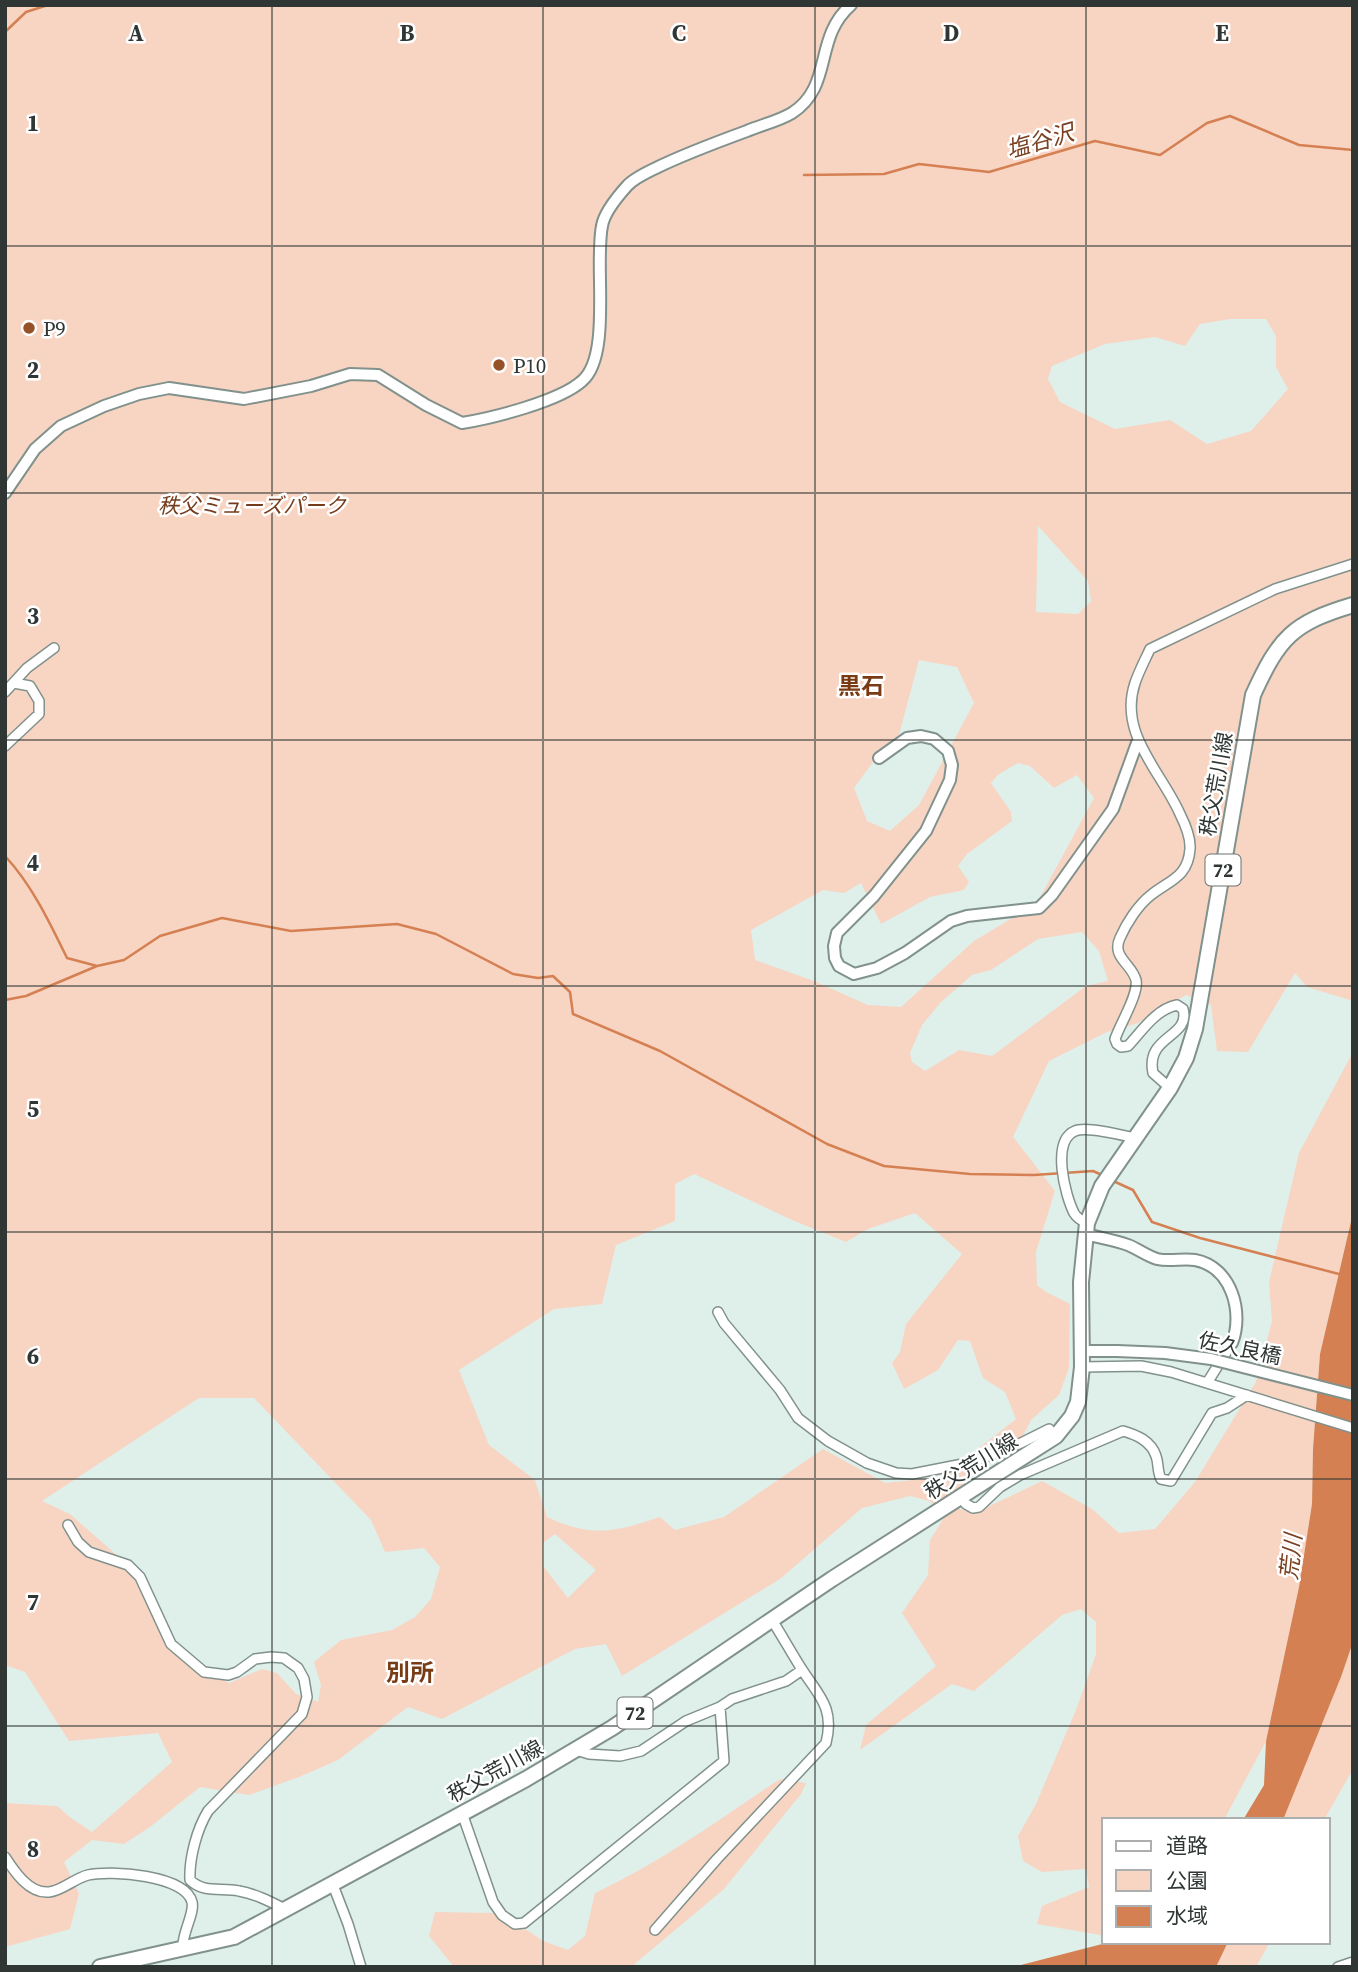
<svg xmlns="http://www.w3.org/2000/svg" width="1358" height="1972" font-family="'Source Serif 4','Noto Sans JP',serif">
<rect width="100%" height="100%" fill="#dff0eb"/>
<path fill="#f8d4c2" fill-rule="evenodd" d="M5,5h1348v996l-46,-14 -12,-14 -47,79 -31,-1 -6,-46 -25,-10 -48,28 -31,9 -58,29 -36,76 42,54 -19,61 1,33 9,7 24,12 -1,64 -10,27 -28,25 -9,18 -22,7 -44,47v16l19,5 67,-32 50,28 27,24 36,-4 40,-47 61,-100 16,-61 -3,-39 30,-129 54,-101v161l-33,141 -7,95 -1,55 -13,83 -33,154 -42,79h-120v114l-4,1 -63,-11 5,-18 47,-19 -3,-18 -44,3 -19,-11 -5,-25 18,-32 40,-94 20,-56v-32l-15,-13 -19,6 -88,76 -22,-7 -92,66 6,-25 70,-59 -34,-53 26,-38 2,-35 15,-24 -15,-15 -20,-5 -48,12 -82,71 -158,97 -16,-32 -31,5 -133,70 -34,-12 -70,53 -39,17 -50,18 -49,-8 -50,40 -26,17 -32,-4 -28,22 15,32 -9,35 -65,18v-144l52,3 14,12 21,14 80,-70 -14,-29 -89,8 -44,-69 -20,-7zM1230,319h36l10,17v31l12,22 -37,42 -44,13 -37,-24 -55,9 -55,-27 -12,-23 4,-13 53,-22 50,-7 30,9 15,-22zM1038,526l50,55 3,20 -13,13 -42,-2zM919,660l38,7 17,36 -55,102 -29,26 -23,-10 -13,-33 19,-26 26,-27zM1018,763l12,3 24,22 23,-13 17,23 -57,105 -63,38 -73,66 -33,-2 -54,-24 -59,-21 -4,-30 72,-40 21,3 17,-10 20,41 49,-27 34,-7 5,-8 -11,-16 9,-12 45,-33 -1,-9 -20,-29 8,-9zM1082,932l17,19 9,30 -22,5 -94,70 -33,-6 -34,21 -13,-9 -2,-9 12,-28 19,-23 31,-27 19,-5 47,-31zM694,1174l98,46 54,22 22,-13 47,-16 47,41 -56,70 -6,28 -8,11 12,26 34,-19 20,-30 12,1 13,37 22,14 11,27 -74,58 -57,6 -62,-34 -99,68 -49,13 -15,-13c-44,15 -69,21 -113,0l-12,-37 -46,-35 -30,-75 95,-61 48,-5 14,-59 59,-24v-37zM199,1398h55l117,122 14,32 39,-4 16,19 -9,32 -16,18 -23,13 -51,10 -27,22 7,23 -3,17 -22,-8 -19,-21 -15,-4 -33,14 -38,-20 -20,-19 -39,-78 -4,-1 -58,-51 -28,-13zM555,1534l41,36 -28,28 -25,-32v-23z
M1353,1642v127l-29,51h-41l58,-143z
M780,1779l26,4 -5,11 -77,95 -93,78h-177l-25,-31 6,-24 59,1 36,19 13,9 25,9 17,-14 10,-43c66,-31 125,-74 185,-114z
M1228,1942h42l-14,25h-40z"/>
<path fill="#d58052" d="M1353,1213v429l-12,35 -58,143h-40l21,-35 2,-44 33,-154 13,-83 1,-55 7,-95z
M1110,1942h118l-12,25h-203z"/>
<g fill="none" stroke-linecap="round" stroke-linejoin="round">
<path stroke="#d58052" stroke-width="2.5" d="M5,32l21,-20 22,-7
M804,175l80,-1 35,-10 70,8 106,-31 65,14 47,-32 23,-7 69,29 54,5
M5,856c27,29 45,67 62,102l30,8
M5,1000l21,-4 71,-30 27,-6 36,-24 62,-18 69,13 106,-7 39,10 77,40 25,4 15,-2 17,16 3,22 87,37 167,93 57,22 86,8 64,1 59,-4 9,4
M1111,1180l22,10 19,32 48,16 139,36"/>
<g stroke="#81918c" stroke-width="12">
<path id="minor" d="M5,692l22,-24 27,-20
M5,746l34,-32v-13l-9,-15 -16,-3
M1170,1088l-17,-15c-8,-38 38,-35 30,-64l-6,-4c-21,4 -36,27 -49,41l-7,1 -4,-3 -2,-5c5,-15 24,-45 21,-59 -4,-16 -25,-23 -16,-42 6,-14 18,-33 31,-43 19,-15 37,-18 39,-46 1,-12 -5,-25 -10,-35 -19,-43 -62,-80 -45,-131 4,-12 10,-23 15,-34l125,-60 78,-25
M1087,1223c-5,-2 -10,-5 -13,-10 -9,-18 -23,-72 1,-82 11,-5 47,4 60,7
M718,1312l6,11 56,67 18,28 30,23 39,22 29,10 16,1 61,-12 48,-19 28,-14 7,7
M1082,1367l59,-1 30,6 182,56
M1207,1383l25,-40
M961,1498l5,6 7,4 6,-1 21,-20 20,-12 103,-44c14,4 28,10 33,25 3,8 1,15 5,23l10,2 41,-68 15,-5 20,-13
M68,1525l10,17 11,10 39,13 12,12 31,67 33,28 24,3 9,-3 18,-13 16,-2 13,1 14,10 6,11 3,18 -5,17 -94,97c-11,18 -19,47 -18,69 14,14 32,7 49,11 17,3 32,11 48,19
M576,1750l13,4 31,2 21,-5 45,-30 34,-14 12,-8 54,-18 16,-11
M462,1813l31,89 9,13 13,9 9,-1 200,-162 -4,-54
M5,1857c9,14 24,37 44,35 13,-1 26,-14 39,-17 23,-5 97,0 104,27 3,12 -11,32 -9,47
M333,1885l15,39 13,43
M655,1930l62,-71 109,-116c9,-36 -8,-48 -25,-75 -10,-16 -19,-32 -29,-48
M1338,1967l15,-5"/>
</g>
<g stroke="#81918c" stroke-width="14">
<path id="tertiary" d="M5,493l30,-44 26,-23 43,-20 35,-12 30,-6 75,11 67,-13 39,-12 28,1 48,30 36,18c31,-5 98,-22 120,-42 30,-25 12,-117 20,-155 2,-13 16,-30 25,-40 7,-8 21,-14 31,-19 29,-14 59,-25 89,-36 14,-6 32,-10 45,-18 42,-27 21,-75 59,-108
M879,758l28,-20 14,-2 13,3 14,12 4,14 -2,15 -24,51 -52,65 -37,37 -3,13 1,12 4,8 15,8 23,-6 28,-15 46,-32 16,-5 72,-8 13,-13 61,-86 24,-66
M1086,1234c14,4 28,6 42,11 10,4 19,11 29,14 13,3 26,-1 38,1 37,7 49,53 37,83
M1081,1351h36"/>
</g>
<g stroke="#81918c" stroke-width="18">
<path id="primary" d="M100,1967l134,-30 292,-158 86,-51 220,-149 224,-143 16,-20 6,-14 4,-35 -1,-85 6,-59 15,-37 68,-98 16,-30 9,-29 58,-334c26,-57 39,-72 100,-90"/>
</g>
<use href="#minor" stroke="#fff" stroke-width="9"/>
<use href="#tertiary" stroke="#fff" stroke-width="10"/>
<use href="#primary" stroke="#fff" stroke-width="14"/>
<g stroke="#81918c" stroke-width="14" stroke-linecap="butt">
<path id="tertiary-bridge" d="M1117,1351l48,2 46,6 142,36"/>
</g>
<use href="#tertiary-bridge" stroke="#fff" stroke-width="10"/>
</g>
<path fill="none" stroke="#2f3634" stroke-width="2" stroke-opacity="0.55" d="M272,5v1962M543,5v1962M815,5v1962M1086,5v1962M5,246h1348M5,493h1348M5,740h1348M5,986h1348M5,1232h1348M5,1479h1348M5,1726h1348"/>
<g fill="#975128" stroke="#fff" stroke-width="2.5">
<circle cx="29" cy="328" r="7"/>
<circle cx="499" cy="365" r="7"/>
</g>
<g text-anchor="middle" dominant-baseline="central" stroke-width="5" stroke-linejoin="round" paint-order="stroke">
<g fill="#fff" stroke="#6d7271" stroke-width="2">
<rect x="1205.5" y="854.5" width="35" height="31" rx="5"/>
<rect x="617.5" y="1697.5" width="35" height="31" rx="5"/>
</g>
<g font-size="19" font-weight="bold" fill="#2f3634">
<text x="1223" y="870">72</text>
<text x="635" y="1713">72</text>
</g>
<g font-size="21" fill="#2f3634" stroke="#fff" text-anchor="start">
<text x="43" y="328">P9</text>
<text x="513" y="365">P10</text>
</g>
<g font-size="21" font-style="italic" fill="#753c1b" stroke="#fff">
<text x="252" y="505">秩父ミューズパーク</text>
</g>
<g font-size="21" fill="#2f3634" stroke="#fff">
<text transform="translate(1216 784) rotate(-80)">秩父荒川線</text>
<text transform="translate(1240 1348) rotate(12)">佐久良橋</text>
<text transform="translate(971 1466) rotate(-32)">秩父荒川線</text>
<text transform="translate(495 1771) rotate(-29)">秩父荒川線</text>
</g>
<g font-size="23" font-style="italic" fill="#7a4120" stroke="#fff">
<text transform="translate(1040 141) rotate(-16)">塩谷沢</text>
<text transform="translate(1291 1557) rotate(-84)">荒川</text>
</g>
<g font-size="23" font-weight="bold" fill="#793b14" stroke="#fff">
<text x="861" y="686">黒石</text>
</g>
<g font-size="24" font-weight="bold" fill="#793b14" stroke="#fff">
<text x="410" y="1672">別所</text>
</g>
</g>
<g font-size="23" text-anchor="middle" font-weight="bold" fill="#2f3634" stroke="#fff" stroke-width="5" stroke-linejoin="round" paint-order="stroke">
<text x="136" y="41">A</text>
<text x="407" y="41">B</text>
<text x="679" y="41">C</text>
<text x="951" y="41">D</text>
<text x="1222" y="41">E</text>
<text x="33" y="131">1</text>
<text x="33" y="378">2</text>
<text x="33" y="624">3</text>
<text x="33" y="871">4</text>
<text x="33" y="1117">5</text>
<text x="33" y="1364">6</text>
<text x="33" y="1610">7</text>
<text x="33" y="1857">8</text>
</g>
<rect width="1358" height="1972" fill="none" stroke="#2f3634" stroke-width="14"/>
<rect x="1102" y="1818" width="228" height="126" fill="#ffffff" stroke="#acafae" stroke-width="2"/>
<rect x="1116" y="1841" width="35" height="10" fill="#ffffff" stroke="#acafae" stroke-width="2"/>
<text x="1166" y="1853" font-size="21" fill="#2f3634">道路</text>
<rect x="1116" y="1870" width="35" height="21" fill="#f8d4c2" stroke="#acafae" stroke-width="2"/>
<text x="1166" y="1888" font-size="21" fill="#2f3634">公園</text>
<rect x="1116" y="1906" width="35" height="21" fill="#d58052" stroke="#acafae" stroke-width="2"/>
<text x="1166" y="1923" font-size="21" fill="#2f3634">水域</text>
</svg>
